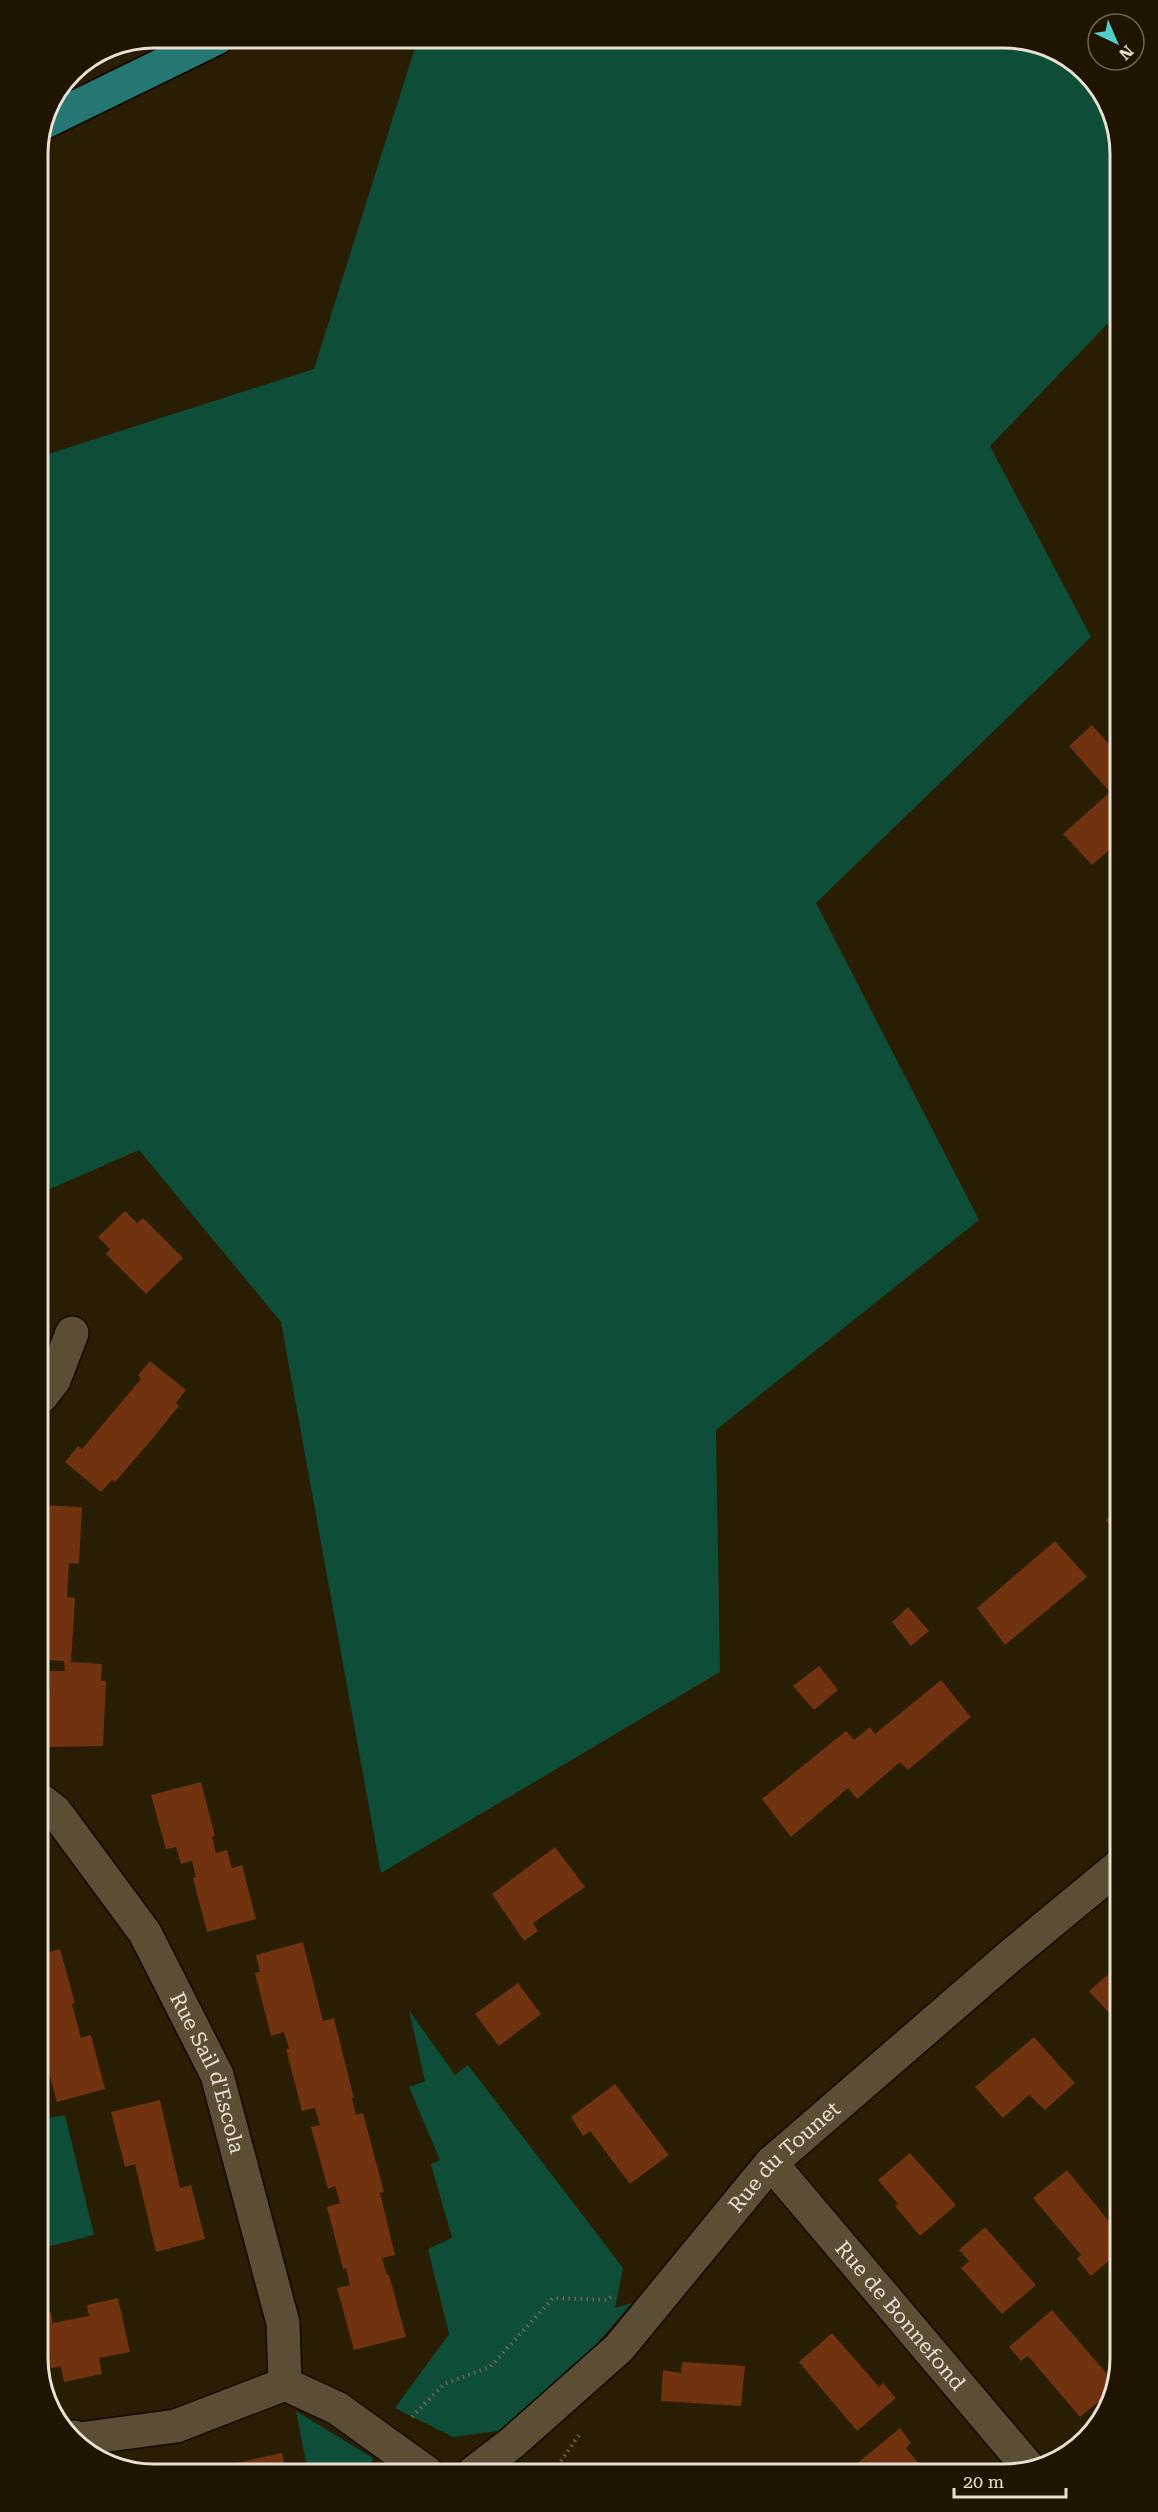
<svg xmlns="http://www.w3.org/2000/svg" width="1158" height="2512" font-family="'Roboto Serif',serif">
<rect width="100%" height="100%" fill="#291d04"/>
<path fill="#0e4d37" d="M418,38h594l63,23 39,55 1,200 -125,130 101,191 -275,266 163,317 -263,210 4,242 -339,201 -100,-551 -142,-172 -98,43 -2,-736 275,-88z
M409,2010l46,65 13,-10 155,203 -8,40 17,-5 -51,59 -83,69 -45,6 -58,-29 54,-74 -21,-85 24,-11 -21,-74 9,-4 -31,-73 16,-6z
M65,2115l29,120 -51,13v-129z
M296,2411l77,47 -5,15h-60z"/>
<path fill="#713210" d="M1092,725l24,27v92l-24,21 -29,-31 47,-42 -41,-46z
M125,1211l12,12 6,-5 40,40 -37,36 -40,-40 4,-5 -12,-12z
M150,1361l36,29 -10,13 3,3 -31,38 -33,38 -3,-2 -11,12 -36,-30 13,-16 4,3 59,-70 -3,-4z
M41,1505l41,2 -3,57 -10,-1 -2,34 8,1 -4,64 31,2 -1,17h5l-3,65 -55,1 -3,-57 5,-1v-18h15l-1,-10 -22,-1z
M1118,1510v26l-12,-16z
M1055,1541l32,36 -82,68 -28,-37z
M908,1607l21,24 -18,15 -19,-24z
M819,1666l19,24 -24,20 -21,-24z
M941,1680l30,37 -63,53 -8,-8 -43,37 -9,-11 -57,49 -29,-38 84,-68 8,9 16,-13 5,7z
M201,1782l14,54 -3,1 4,16 11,-3 5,18 10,-3 14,54 -49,13 -14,-54 3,-1 -4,-16 -11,3 -5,-17 -10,2 -15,-54z
M555,1847l30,40 -52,36 5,8 -14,10 -32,-47z
M303,1942l20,79 11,-3 20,80h-2l4,17 7,-2 21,79 -4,1 15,62 -13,3 5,17h2l17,62 -52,13 -17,-62 13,-3 -4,-17 -3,1 -16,-62 13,-4 -5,-17 -7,3 -17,-62 9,-2 -5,-17 -13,3 -16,-62h3l-5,-17 -13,4 -16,-63 5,-1 -4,-17z
M60,1949l15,54 -3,1 9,34 10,-3 14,54 -48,13 -14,-50v-98z
M1119,1965l1,60 -31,-34z
M518,1983l23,31 -42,32 -24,-32z
M1034,2037l41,46 -30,27 -16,-15 -26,23 -28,-31z
M615,2084l54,71 -39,29 -40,-53 -7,5 -12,-19z
M160,2100l20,88 11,-3 14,54 -49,13 -21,-88 -10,3 -14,-55z
M910,2153l46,52 -36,31 -25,-30 3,-2 -20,-24z
M1067,2170l50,61 -9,9 11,12 -28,24 -14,-17 4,-4 -48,-57z
M985,2227l51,58 -34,29 -41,-46 8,-7 -10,-11z
M118,2298l12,54 -31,6 3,16 -38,8 -3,-16 -17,4v-56l7,-2 2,11 36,-7 -2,-11z
M1052,2310l61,71 -3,11 -30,25 -52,-61 -7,5 -12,-14z
M832,2333l47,54 4,-4 13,15 -39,33 -58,-69z
M682,2362l63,4 -4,40 -80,-5 2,-31 18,3z
M900,2428l11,15 -5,5 17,21h-66l-3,-3z
M282,2453l4,20 -57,1 -2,-9z
M703,2465l42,2v3h-43z"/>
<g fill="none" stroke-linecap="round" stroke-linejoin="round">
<g stroke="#110700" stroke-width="36">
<g id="street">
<path d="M41,1397l13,-17 18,-47"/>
<path id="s1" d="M42,1801l13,10 90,122 72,142 66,248 2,61"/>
<path id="s2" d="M771,2163l258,305"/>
<path d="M74,2437l5,2 97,-13 109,-42 52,24 89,64"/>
<path id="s3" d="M474,2472l38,-29 107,-95 152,-185 238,-206 110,-91"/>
</g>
</g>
<g stroke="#110700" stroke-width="36">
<path id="primary" d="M43,123l174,-85"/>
</g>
<path stroke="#706651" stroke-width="4" stroke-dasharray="1.5 4.5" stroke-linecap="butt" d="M412,2417l32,-33 46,-17 63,-69 54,2 6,-5
M554,2471l25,-36"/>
<use href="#street" stroke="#5b4e34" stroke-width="33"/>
<use href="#primary" stroke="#247773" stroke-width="33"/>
</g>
<g text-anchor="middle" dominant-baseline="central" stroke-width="4.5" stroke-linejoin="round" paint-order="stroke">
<g font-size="21" fill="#e8e0d2" stroke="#1f1400">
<text stroke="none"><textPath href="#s1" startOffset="322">Rue Sail d'Escola</textPath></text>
<text stroke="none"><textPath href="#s3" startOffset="444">Rue du Tounet</textPath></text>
<text stroke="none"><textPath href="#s2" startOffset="200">Rue de Bonnefond</textPath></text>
</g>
</g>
<path d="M0 0H1158V2512H0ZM154 48H1004A106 106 0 0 1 1110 154V2358A106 106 0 0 1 1004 2464H154A106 106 0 0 1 48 2358V154A106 106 0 0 1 154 48Z" fill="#1f1400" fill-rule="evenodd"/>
<path fill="none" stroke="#e8e0d2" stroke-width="3" d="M154 48H1004A106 106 0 0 1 1110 154V2358A106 106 0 0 1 1004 2464H154A106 106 0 0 1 48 2358V154A106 106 0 0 1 154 48Z"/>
<g transform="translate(1116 42) rotate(136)"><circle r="28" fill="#1f1400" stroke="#6f6654" stroke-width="1.5"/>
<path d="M0-4.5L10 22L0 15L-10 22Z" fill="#53cdcb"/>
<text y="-9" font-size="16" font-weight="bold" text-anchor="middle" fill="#e8e0d2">N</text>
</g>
<path d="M954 2488v9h112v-9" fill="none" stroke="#e8e0d2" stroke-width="3"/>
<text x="963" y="2488" font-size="18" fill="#e8e0d2" stroke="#1f1400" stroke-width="4.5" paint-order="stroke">20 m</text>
</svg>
